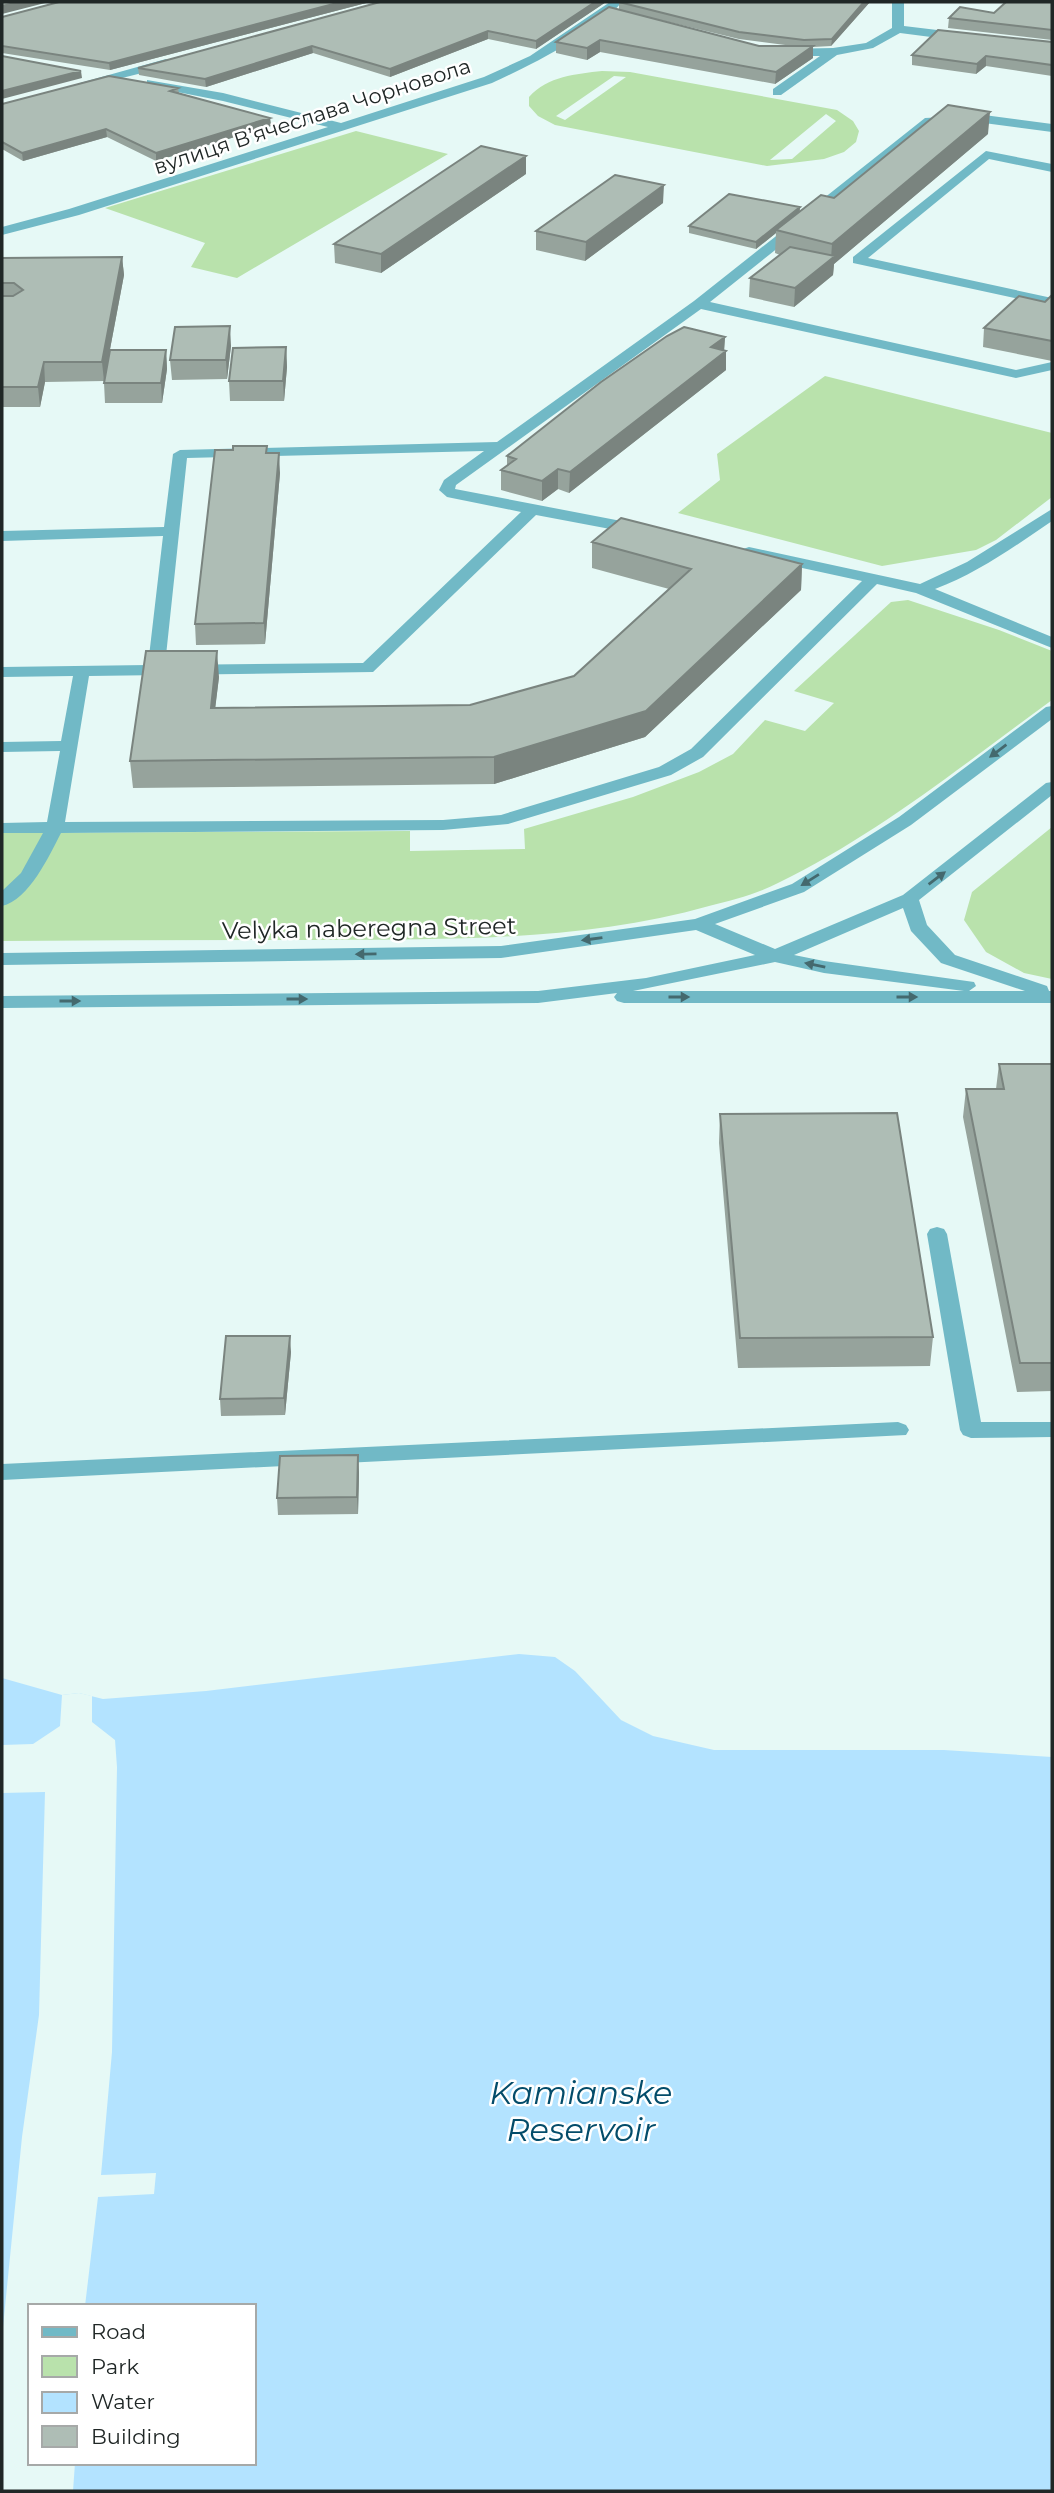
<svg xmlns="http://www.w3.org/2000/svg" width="1054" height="2493" font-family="Montserrat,sans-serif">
<rect width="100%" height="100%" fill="#e6f9f6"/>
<path fill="#b9e2ac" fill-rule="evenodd" d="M602,71l28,1 207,38 16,11 6,10 -3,11 -12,10 -20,7 -57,7 -212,-41 -17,-9 -9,-10v-9c19,-21 47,-23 73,-26zM614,76l12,1 -61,43 -9,-4zM826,114l10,7 -44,38 -22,1z
M356,131l92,23 -211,124 -46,-11 14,-24 -100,-35z
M825,376l227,57v64l-56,43 -20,10 -94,16 -204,-53 42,-33 -3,-26z
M908,600l91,30 53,21v49c-88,64 -175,135 -274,183 -21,11 -46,17 -69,23 -123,35 -256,33 -383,34 -108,0 -216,0 -324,1v-108l408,-2v20l115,-2 -1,-20 109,-32 66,-25 34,-18 32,-34 40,11 29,-28 -40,-12 97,-89z
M1052,827v152l-28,-6 -38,-21 -22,-32 8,-28z"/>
<path fill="#b3e3ff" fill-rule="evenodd" d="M519,1654l36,3 20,14 46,49 32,16 61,14h230l108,7v734h-1050v-813l60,17 17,-2 24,6 103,-8zM30,2306h224v157h-224z"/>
<path fill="#e6f9f6" d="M79,1693l13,3v26l23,18 2,27 -5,285 -11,123 55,-2 -2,21 -56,3 -13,109h-55v157h45l-2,28h-71v-154l20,-200 17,-122 6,-223 -43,1v-48l31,-1 27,-18 2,-31z"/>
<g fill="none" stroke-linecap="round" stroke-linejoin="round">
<path fill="#71b9c6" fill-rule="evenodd" d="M610,2h12c-26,31 -93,64 -130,81l-413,132 -77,20v-8l67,-18 259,-82 -105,-26 -76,-15v-6l76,13 118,30 143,-46 46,-21z
M892,2h12v24l58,7 6,4 -6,4 -62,-8 -27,15 -36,7 -56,40h-8v-6l47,-33h-34l-4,-1v-6l51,-1 33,-5 26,-15z
M166,59l6,4 -2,3 -84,21 -6,-4z
M984,115l68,9v8l-68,-9 -52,2 -222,177 306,68 36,-8v8l-36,8 -315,-69 -245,176 -1,4 187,36 8,5 -3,3 -5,2 -106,-20 -163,157 -284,4 -24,146 378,-2 58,-5 158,-48 32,-18 171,-168 -119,-26 -2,-3 2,-3 6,-2 171,37 47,-22 85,-53v12c-37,25 -74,52 -117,68l117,48v11l-136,-55 -39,-9 -174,173 -32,18 -163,49 -65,6 -382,3c-12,23 -32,67 -59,73v-15l19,-18 22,-40h-41v-10l45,-1 13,-71 -58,1v-10l59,-1 12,-65 -71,1v-10l146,-2 15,-129 -161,5v-10l162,-4 9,-73 7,-4 317,-8 197,-141 231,-183zM484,451l-40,29 -5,10 8,7 74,15 -158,151 -198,2 22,-207z
M986,151l66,13v8l-63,-13 -121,99 184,40v8l-199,-43v-6z
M1052,706v13l-141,106 -107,67 -89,32 60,25 128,-54 143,-112 6,-1v13l-133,105 8,25 28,30 92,31 2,5h3v12h-428l-7,-2 -3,-4 3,-4 -79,10 -536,5v-12l536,-5 108,-13 109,-23 -59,-25 -195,28 -499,7v-12l499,-7 194,-27 97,-35 107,-67 147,-110zM903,908l8,23 30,32 84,28h-56l7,-5 -2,-4 -150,-21 -30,-6zM775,962l49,11 140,18h-331z
M937,1227l7,2 3,5 34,188h71v15l-81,1 -8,-3 -3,-5 -33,-196 3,-5z
M898,1422l8,3 3,5 -3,5 -904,45v-16z"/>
</g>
<path fill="#96a39c" d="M370,2l-260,68 -108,-17v-36z
M606,2l-70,47 -48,-10 -98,38 -77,-24 -107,34 -67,-12 -1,-7z
M619,2h251l-39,44 -18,1v11l-38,26 -175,-32 -13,8 -31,-7v-11l53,-35 150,39h34l-54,-7 -120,-29z
M1052,2v38l-104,-12 1,-10 45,-5z
M1052,42v34l-66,-10 -10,8 -64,-9v-10z
M178,88l1,5 91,25 1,8 -115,35 -49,-24 -84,24 -21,-12v-45z
M988,134l-154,130 -1,11 -39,32 -45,-10 1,-19 30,-23 -5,-2 1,-20 -20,16 -67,-16v-7l111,-19v5z
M526,174l-145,99 -46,-10 -1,-19z
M663,203l-78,58 -49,-11v-19z
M122,257l2,18 -20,106 -59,1 -5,25h-38v-149z
M1052,295v66l-69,-14 1,-19 61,-26z
M725,337l-1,13 2,1v19l-157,123 -11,-4 -16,12 -41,-11v-20l6,-4v-10z
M231,346l-4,33 -55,1 -2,-20z
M286,347l1,20 -3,34h-54l-1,-20z
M166,350l1,19 -5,34h-57l-1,-20z
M267,446v7l13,20 -15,171 -69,1 -1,-21 38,-174z
M592,542l210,22 -1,26 -156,147 -151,47 -361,4 -3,-27 89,-84 -4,31 255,-3 104,-29 95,-87 -77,-21z
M999,1064h53v327l-35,1 -54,-275 3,-28h30z
M720,1114l213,223 -3,29 -192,2 -19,-225z
M291,1352l-6,63 -64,1 -1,-17z
M359,1472l-1,42 -80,1 -1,-17z"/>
<path fill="#7a847f" d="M19,2h30l-47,12v-8z
M341,2h29l-260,68 -1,-7z
M595,2h11l-70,47v-8z
M864,2h6l-39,44 1,-7z
M488,31v8l-98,38v-8z
M600,40v12l-13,8v-12z
M312,46l1,7 -107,34 -1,-8z
M813,46v12l-38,26 1,-12z
M986,56v10l-10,8 1,-10z
M81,71l1,7 -80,21v-8z
M990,112l-2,22 -154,130 -1,11 -39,32 1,-19 36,-29 1,-15z
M270,118l1,8 -115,35v-8z
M106,129l1,8 -84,24 -1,-8z
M526,156v18l-145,99v-19z
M664,185l-1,18 -78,58 1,-19z
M800,207l-1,7 -23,16v3l-20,16v-7z
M122,257l2,18 -20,106 -2,-19z
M230,326l1,20 -4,33 -1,-19z
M725,337l-1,15 2,-1v19l-157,123 1,-21 141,-125z
M286,347l1,20 -3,34 -1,-20z
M166,350l1,19 -5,34 -1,-20z
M44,362l1,20 -5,25 -2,-20z
M279,453l1,20 -15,171 -1,-21z
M558,469v20l-16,12v-20z
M802,564l-1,26 -156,147 -151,47v-27z
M217,651l2,26 -7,58 -1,-27z
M290,1336l1,16 -6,63 -1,-17z
M358,1455l1,17 -1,42 -1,-17z"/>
<path fill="#aebdb5" stroke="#7a847f" stroke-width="2" d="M2,2h17l-17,4z
M59,2h282l-232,61 -107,-17v-29z
M380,2h215l-59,39 -48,-10 -98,38 -78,-23 -107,33 -67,-11z
M619,2h245l-32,37 -28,1 -65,-8z
M1006,2h46v28l-103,-12 11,-11 34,6z
M609,7l150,39h54l-37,26 -176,-32 -13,8 -31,-6z
M938,30l114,12v23l-66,-9 -9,8 -65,-9z
M2,56l79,15 -79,20z
M109,76l69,12 -8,3 100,27 -114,35 -50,-24 -84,24 -20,-11v-38z
M948,105l42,7 -158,132 -56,-14 45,-35 13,3z
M481,146l45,10 -145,98 -47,-10z
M615,175l49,10 -78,57 -50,-11z
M729,194l71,13 -44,35 -67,-16z
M790,247l45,9 -40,32 -45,-10z
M122,257l-20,105h-58l-6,25h-36v-91h11l10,-6 -9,-7h-12v-25z
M1052,295v46l-68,-13 35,-32 26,6z
M230,326l-4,34h-56l5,-33z
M684,327l41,10 -14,10 15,4 -156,121 -12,-3 -16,12 -41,-11 15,-11 -9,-3 94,-74 66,-46z
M286,347l-3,34h-54l4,-33z
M110,350h56l-5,33h-57z
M233,446h34l-1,7h13l-15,170 -69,1 20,-174h18z
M621,518l181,46 -156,147 -152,46 -364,4 16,-110h71l-6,57 259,-3 104,-29 117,-107 -99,-27z
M999,1064h53v299h-32l-54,-274h38z
M897,1113l36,224 -193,1 -20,-224z
M226,1336h64l-6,62 -64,1z
M358,1455l-1,42 -80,1 3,-42z"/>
<defs><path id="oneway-solid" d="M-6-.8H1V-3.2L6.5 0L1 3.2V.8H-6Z" transform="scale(1.75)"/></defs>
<g fill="#44696e">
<use href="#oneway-solid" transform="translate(998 751) rotate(143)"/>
<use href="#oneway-solid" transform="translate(937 878) rotate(-37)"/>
<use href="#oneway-solid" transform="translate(810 880) rotate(148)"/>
<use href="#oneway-solid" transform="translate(592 939) rotate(172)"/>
<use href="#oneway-solid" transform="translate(366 954) rotate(179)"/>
<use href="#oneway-solid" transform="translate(815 965) rotate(-168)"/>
<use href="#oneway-solid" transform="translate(679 997)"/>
<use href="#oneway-solid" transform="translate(907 997)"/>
<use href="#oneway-solid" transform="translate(297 999)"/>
<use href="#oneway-solid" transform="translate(70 1001)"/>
</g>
<g text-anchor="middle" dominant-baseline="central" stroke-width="5" stroke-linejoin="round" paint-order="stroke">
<g font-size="21" fill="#202726" stroke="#fff">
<text transform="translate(312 116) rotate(-18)">вулиця Вʼячеслава Чорновола</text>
</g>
<g font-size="24" fill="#202726" stroke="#fff">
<text transform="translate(369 928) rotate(-1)">Velyka naberegna Street</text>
</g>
<g font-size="32" font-style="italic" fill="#034c6a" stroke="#fff">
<text x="581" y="2092">Kamianske<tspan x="581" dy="37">Reservoir</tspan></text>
</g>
</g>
<rect width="1054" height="2493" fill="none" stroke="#202726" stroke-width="7"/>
<rect x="28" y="2304" width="228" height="161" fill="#ffffff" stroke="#a6a9a8" stroke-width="2"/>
<rect x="42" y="2327" width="35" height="10" fill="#71b9c6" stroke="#a6a9a8" stroke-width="2"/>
<text x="91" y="2339" font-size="21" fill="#202726">Road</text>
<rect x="42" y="2356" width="35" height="21" fill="#b9e2ac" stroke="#a6a9a8" stroke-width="2"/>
<text x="91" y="2374" font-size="21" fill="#202726">Park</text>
<rect x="42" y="2392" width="35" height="21" fill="#b3e3ff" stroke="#a6a9a8" stroke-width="2"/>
<text x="91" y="2409" font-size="21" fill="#202726">Water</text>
<rect x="42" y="2426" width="35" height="21" fill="#aebdb5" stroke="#a6a9a8" stroke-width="2"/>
<text x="91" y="2444" font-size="21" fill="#202726">Building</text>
</svg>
